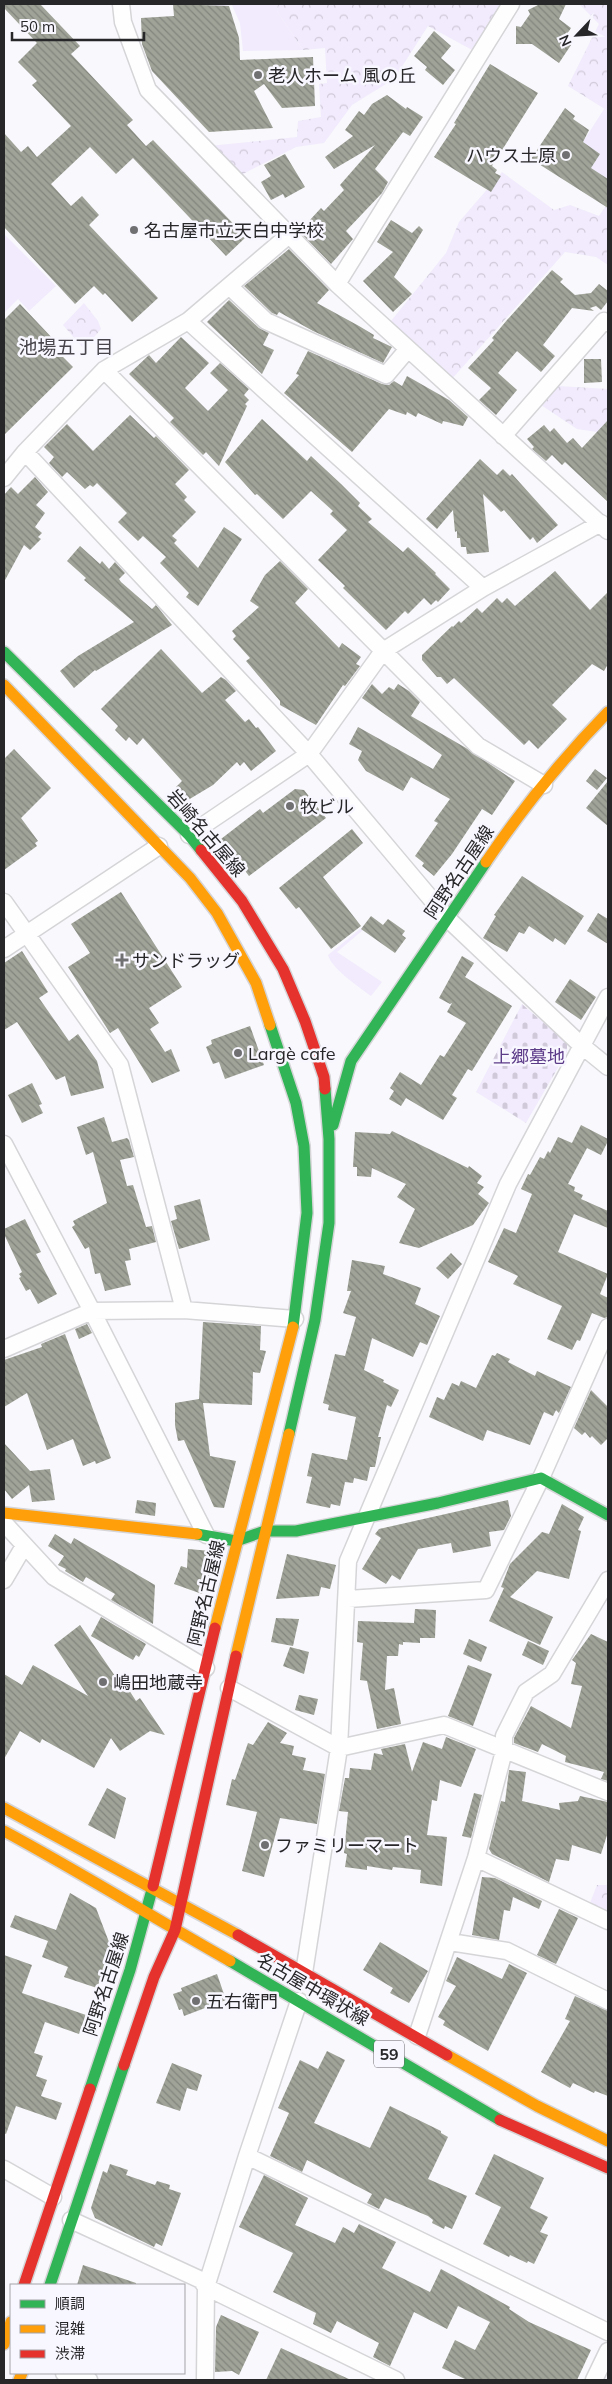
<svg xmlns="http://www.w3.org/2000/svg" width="612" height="2384" font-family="Mulish,'Noto Sans JP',sans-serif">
<defs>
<pattern id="forest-crowns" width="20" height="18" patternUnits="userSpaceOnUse" patternTransform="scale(1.25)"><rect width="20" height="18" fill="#f1ebfd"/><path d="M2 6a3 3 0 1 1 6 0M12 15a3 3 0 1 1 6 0" fill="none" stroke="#cfc9d9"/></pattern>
<pattern id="cemetery-stones" width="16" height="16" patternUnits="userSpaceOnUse" patternTransform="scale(1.25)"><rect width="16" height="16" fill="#f1ebfd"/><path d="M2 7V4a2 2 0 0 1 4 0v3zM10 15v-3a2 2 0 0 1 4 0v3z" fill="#cfc9d9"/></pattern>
<pattern id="building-back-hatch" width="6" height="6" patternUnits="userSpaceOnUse" patternTransform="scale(1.25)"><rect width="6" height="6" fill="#9fa398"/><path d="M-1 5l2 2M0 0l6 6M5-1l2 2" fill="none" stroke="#82857c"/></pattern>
</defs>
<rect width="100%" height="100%" fill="#f9f8fc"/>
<path fill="#f1ebfd" d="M211,4h67l-1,7 26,39 -60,1 -3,-28 -8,-18 -8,1v3l-12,1z
M604,109l4,2v68l-17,-11 9,-14 -17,-12z
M4,234l52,52 -27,25 -11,-12 -14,14z
M360,929l3,1 -26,22 45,30 -11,14c-12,-9 -39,-27 -43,-41z"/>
<path fill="url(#forest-crowns)" d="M278,4h226l-30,47 -46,-25 -34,53 -42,26 -28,38 -28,4 -57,29 -30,-30 88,-9 1,-16 23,-4 -2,-33 8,-1 -2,-35 -22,2 -26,-39z
M579,4h29v107l-40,-25 31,-62z
M502,172l52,38 16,-5 29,11 9,-13v62l-12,-8 -31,-5 -114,128 -60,-59 55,-68 13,-31z
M84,303l14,18 3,8 -17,20 -21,-24z
M558,386l50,3v48l-4,-4 -27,-4 -36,-24z
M597,1885h11v27l-18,-9z"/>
<path fill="url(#cemetery-stones)" d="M522,1004l45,39v9l-41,71 -50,-31z"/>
<path fill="url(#building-back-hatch)" d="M4,4h36l40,42 -9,8 62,66 -6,5 19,21 7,-6 93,97 -20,19 -93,-98 -17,16 -26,-27 -39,37 20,22 11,-10 17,19 -10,10 69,73 -26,24 -27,-29 -2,2 -9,-9 -19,18 -71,-77v-94l17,19 7,-6 9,11 34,-31 -39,-41 5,-4 -19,-19 19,-19 -33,-35z
M173,4l56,2 10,32 1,22 73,-3 2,49 -33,2 -18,-24 -10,7 19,37 -64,4 -57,-61 -10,-27 -1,-26 33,-2z
M540,4h26l-7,15 12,9 -8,12 8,5 -12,18 -27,-19h-16v-18l5,1 9,-13 -2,-4z
M434,31l17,15 -10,12 14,12 -12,15 -18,-15 2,-3 -13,-11z
M490,64l48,29 -46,73 5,4 -2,3 6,3 -10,16 -57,-35 22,-33 -2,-1z
M387,95l19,14 1,-2 16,10 -13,19 -7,-4 -28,37 13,13 -6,11 -36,38 7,8 -22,25 -29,-30 9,-11 -2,-2 12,-13 3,3 20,-21 -4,-5 35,-40 -41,24 -9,-12 28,-21 -8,-6 14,-19 5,4 8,-11z
M565,108l10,8 -2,3 16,11 -6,12 17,12 -9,14 17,11v29l-77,-49z
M285,154l20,33 -20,11 -2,-4 -12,6 -10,-18 10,-6 -7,-11z
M391,220l21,13 7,-7 4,4 -29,47 18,17 -19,18 -30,-31 30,-29 -16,-10z
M289,249l40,41 -12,13 42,23 15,9 -1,3 19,9 -9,16 -70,-32 -34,-19 -2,3 -5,-2 -28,-27z
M552,270l11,9 -3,3 15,13 16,-2 8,-9 9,7v10l-7,9 -5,-4 -6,2 4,3 -22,-3 -29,37 12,11 -14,16 -24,-21 -19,22 19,17 -21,25 -17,-15 12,-12 -23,-20 26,-28 -2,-2 15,-18z
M229,300l30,28 10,5 -6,12 11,5 -12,24 -55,-52z
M20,304l35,37 -4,4 22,22 -69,68v-115z
M181,337l28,26 -24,25 23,23 20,-21 -18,-17 10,-10 29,26 -5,6 5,5 -4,4 2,2 -28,60 -13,-14 -3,3 -33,-33 4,-4 -45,-44 20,-19 7,8z
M308,351l74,33 7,1 5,-4 8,5 5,-10 42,24 19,17 -5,9 -20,-5 -1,3 -24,-11 -2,4 -9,-5 -1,3 -17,-6 -37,43 -68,-59 15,-18 -3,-1z
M584,359h17l1,23 -18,1z
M130,415l24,23 2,-2 33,34 -14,14 12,13 -3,3 12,12 -24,24 5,4 -3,3 24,25 26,-41 18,12 -44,67 -12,-9 3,-4 -29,-30 6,-6 -23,-21 -5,5 -20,-19 9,-9 -30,-30 -4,4 -3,-2 -5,4 -18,-17 -5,5 -13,-14 5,-6 -10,-10 23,-23 26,27z
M262,419l45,42 4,-5 30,28 19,19 -2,3 14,13 -4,3 35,30 5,-5 28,26 -1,1 15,15 -12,13 -2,-2 -5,5 -7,-7 -16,16 -3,-3 -19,19 -43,-42 2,-2 -27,-26 29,-30 -17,-16 3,-3 -22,-20 -28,28 -26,-25 -2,1 -30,-33z
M608,420v82l-43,-40 -3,3 -10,-10 -6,6 -14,-12 2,-2 -7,-8 17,-14 6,7 4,-4 13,15 6,-5 9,10z
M480,459l17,16 6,-6 7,7 2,-2 46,51 -21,18 -4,-6 -3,3 -26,-30 -3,2 -18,-18 6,58 -22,2 -1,-7h-5l-1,-9h-3v-7l-2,1 -2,-22 -16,19 -11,-10z
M35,477l13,15 -12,13 9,8 -10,14 7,6 -4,4 3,2 -11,11 -6,-5 -20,37v-87l7,-8 7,7z
M80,546l20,18 2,-3 7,8 6,-7 10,11 -6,6 2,3 31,27 4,-4 16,20 -76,46 -1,-1 -21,18 -14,-17 18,-15 56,-34 -50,-42 2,-2 -19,-17z
M280,561l28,28 -13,14 44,45 3,-5 19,14 -5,7 4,2 -15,20 -2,-1 -27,40 -36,-20v-4l-34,-40 4,-3 -17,-19 3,-3 -4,-5 27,-24 -9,-6 15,-26z
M555,571l35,39 18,-18v72l-4,7 -12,-7 -40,41 15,14 -29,30 -9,-9 -5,5 -70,-67 -7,6 -6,-7h-4l-15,-17v-5l30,-29 1,1 6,-6 2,2 16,-15 5,5 15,-15 5,5 5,-5 8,8z
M161,649l41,44 19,-16 5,3 10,11 -11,9 20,22 4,-3 7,9 2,-1 18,24 -25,20 -7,-9 -4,4 -3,-4 -24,23 -25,15 -12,-13 6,-6 -39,-43 -6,7 -8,-8 -3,4 -11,-11 3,-4 -17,-17z
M372,684l10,10 7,-7 5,3 4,-6 11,7 11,11 -9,14 55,32 49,33 -23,34 -10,-6 -30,45 -18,22 -12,-10 2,-3 -9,-7 23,-33 -4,-2 16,-22 -39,-22 -8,14 -37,-20 -8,-11 4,-9 -13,-7 9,-17 75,42 9,-14 -80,-57z
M14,749l37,39 -30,30 17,23 -3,2 2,3 -33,24v-111z
M595,769l12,9 -10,12 -11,-9z
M608,781v45l-22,-18z
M295,789l9,1 22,28 -77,58 -28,-37 39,-30 3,4z
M352,829l11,14 -40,34 38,49 -30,23 -32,-42 -3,2 -17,-21z
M522,876l62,40 -19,29 -10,-7 -2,4 -24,-16 -5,8 -5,-2 -12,20 -24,-14 13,-22 -2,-1z
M121,892l61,95 -33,21 10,15 -9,6 15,23 6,-3 9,22 -28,12 -34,-55 -8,5 -42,-66 22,-14 -19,-29z
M598,913l10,6v25l-21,-13z
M371,916l12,9 5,-6 17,12 -3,4 4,3 -11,15 -34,-24z
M22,951l26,41 -9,6 30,43 9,-7 19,27 7,27 -33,8 -6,-20 -9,4 -39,-58 -13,8v-67z
M462,956l12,7 -9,14 47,29 -40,65 -4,-2 -16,26 5,3 -14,22 -37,-22 -5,8 -12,-7 5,-8 -4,-3 10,-16 21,13 19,-30 4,2 22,-34 -19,-11 5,-9 -2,1 -11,-6z
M570,979l26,18 -15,23 -26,-18z
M250,1026l14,39 -39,14 -6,-17 -6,2 -7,-17 6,-3 -1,-4z
M32,1083l10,21 -3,1 4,8 -21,10 -14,-28z
M104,1117l8,25 15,-4 2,2 5,17 -14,3 7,26 6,-1 13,42 6,-1 4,16 -27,7 2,11 -6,1 6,24 -26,6 -5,-18 -5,1 -6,-27 -4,2 -13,-22 3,-2 -2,-4 34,-18 -14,-51 -7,3 -9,-28z
M581,1125l27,14v2l-7,14 -14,-7 -19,36 7,3 -1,4 9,4 -2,4 27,12v17l-34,-14 -16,38 50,22 -8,20 8,4v19l-4,1 -12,-5 -12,28 -3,-1 -5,10 -25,-11 15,-33 -49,-22 5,-8 -30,-14 16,-34 12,5 16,-39 -11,-5 7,-15 2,1 10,-18 4,2 4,-8 2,2 8,-16 14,6z
M392,1131l76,37 1,-2 13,10 -5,7 7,4 -6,7 11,9 -16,22 -54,23 -20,-5 16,-34 -18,-12 9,-13 -34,-16 -1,9 -14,-1v-9h-4l2,-35 35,2z
M200,1199l10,41 -31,9 -8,-28 6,-2 -3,-13z
M25,1219l16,33 -5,2 21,40 -19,10 -8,-15 -4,2 -7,-13 2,-1 -2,-3 3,-2 -18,-38v-5z
M451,1253l11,11 -14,15 -12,-11z
M352,1260l33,6 -2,8 38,14 -6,16 25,12 -13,29 -7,-3 -7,15 -41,-19 -8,32 20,10 -1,2 16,8 -8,17 -4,-2 -9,32h3l-6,30h-5l-3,14 -13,-3 -1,5 -8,-1 -5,24 -9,-2 -1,4 -24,-5 6,-26 -5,-1 5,-23 35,7 9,-43 -28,-7 1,-5 -6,-2 12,-49 10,2 11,-39 -13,-4 8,-22h-4z
M203,1322l58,4 -1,24 6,1 -6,22 -7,-1 -1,33 -49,-2 7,53 26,5 -12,47 -10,-1 -30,-67 -6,1 -3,-16v-22l24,-4z
M87,1324l5,9 -13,6 -4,-10z
M65,1334l46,124 -15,6 -1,-3 -12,5 -10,-27 -26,11 -20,-57 -23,14v-47l38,-13 -1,-3z
M497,1353l13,6 -2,3 27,14 2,-5 34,16 -12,26 -3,-3 -3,6 -9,-4 -14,33 -43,-15 -4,11 -54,-24 8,-20 7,3 8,-17 7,3 2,-5 15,7 16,-33 3,1z
M591,1390l17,17v31l-7,7 -9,-9 -2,2 -5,-6 -3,3 -8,-7z
M4,1443l26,28 20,-2 5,31 -23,2 -3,-17 -17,14 -8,-10z
M137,1500l19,3 -1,13 -20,-3z
M508,1500l3,16 -7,14 -15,2 2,14 -38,7 -2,-10 -33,6 -18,31 -8,-5 -6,9 -24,-15 19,-31 -6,-4 4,-5z
M562,1504l22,13 -6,13 3,1 -12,48 -32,-8 -27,26 43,20 -13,28 -51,-24 15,-33 -3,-1 9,-23 32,-32 7,2z
M55,1534l16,10 3,-6 81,47 -2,39 -42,-24 4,-6 -29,-17 -3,5 -18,-11 1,-2 -8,-4 6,-9 -16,-10z
M188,1549l23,2 -2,25 -7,18 -28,-10 7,-18 6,2z
M287,1554l49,11 -6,24 -9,-2 -2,9 -43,3z
M415,1609l21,1 -1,28h-15v5l-17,-1v3l-4,-1 -1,12h-11l-2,34 9,-2 7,36 -24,5 -10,-48 -7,-1 3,-37 -6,-1 1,-21 56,2z
M101,1617l45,27 -7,13 -3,-2 -3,5 -42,-24z
M276,1618l23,1 -6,27 -22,-4z
M80,1625l46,67 3,-2 7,11 4,-3 25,37 -15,-4 -30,20 -9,-13 -17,30 -52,-29 -2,4 -20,-12 -16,28v-85l18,11 11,-20 55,31 -34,-51z
M591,1634l17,8v139l-7,-2 3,-7 -39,-10 1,-6 -24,-12 -4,8 -24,-9v-5l17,-32 40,22 11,-42 -11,-2 5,-21 -4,-3z
M469,1639l18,8 -6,15 -18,-8z
M528,1641l21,10 -6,14 -21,-10z
M290,1647l19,5 -5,22 -21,-8z
M468,1665l24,9 -19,52 -25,-10z
M299,1695l19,4 -4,16 -19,-5z
M268,1722l19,11 -7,10 14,3 -2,9 14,3 -3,12 22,4 -8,50 -37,-6 -16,59 -22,-6 15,-59 -31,-7 6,-26 3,1 13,-37 5,2z
M446,1737l30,12 -15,38 -21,-7 -3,21 -5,-1 -5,35 20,2 -5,49 -22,-3 1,-13 -28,-3 -1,3 -25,-4v4l-22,-3 2,-13 -3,-1 4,-41 -9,-1 6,-33h4l1,-10 21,2 3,-17 9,2 -2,-6 24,-5 7,28 11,-30 19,7z
M509,1770l17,2 -4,29 38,9 -1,-7 19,-2 2,-5 28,6v30l-7,22 -29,-9 -3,16 -13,-2 -7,23 -57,-28 -3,-5 12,-48 4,1z
M107,1788l19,10 -11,41 -27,-14z
M474,1793l8,2 -11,43 -9,-2z
M482,1877l13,1 47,23 -3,8 -26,-12 -3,14 -6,-1 -5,30 -27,-5z
M70,1893l26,15 16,42 -15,38 -33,-11 4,-10 -26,-10 6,-16 -38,-14 5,-12 41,15z
M559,1909l19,9 -22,46 -19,-9z
M380,1942l48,29 -19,32 -19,-10 3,-5 -30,-18z
M4,1955l28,10 -10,28 64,22 -7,19 -34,-12 -11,31 9,3 -7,20 11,4 -6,16 21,7 -6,17 -40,-14 -10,28 -2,-1z
M457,1957l45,22 7,-15 18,9 -39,78 -45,-26 2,-4 -7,-4 18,-31 -10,-5z
M217,1974l9,26 -42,16 -2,-7 -3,1 -6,-16 9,-3 -1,-3z
M575,1996l33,15v85l-13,-5 -1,2 -21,-10 -3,5 -29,-16 29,-51 -5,-2z
M327,2051l18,9 -31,63 56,25 20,-42 51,25v2l7,4 -20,42 39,17 -15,33 -7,-3 -1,3 -12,-6 1,-3 -5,-4 -43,-18 -6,11 -12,-6 5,-9 -65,-34 -5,12 -32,-16 19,-43 -11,-5 22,-48 18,9z
M172,2063l30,12 -5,16 -10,-3 -7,23 -24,-8z
M494,2154l50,24 -14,30 18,9 -8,15 8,3 -14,29 -6,-3 -1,2 -17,-8 -1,2 -26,-13 18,-37 -26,-13z
M110,2164l18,6 -2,5 29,10 2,-4 13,4 -1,4 12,4 -19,53 -6,-3 -2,4 -59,-29 -4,-10 12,-37 4,2z
M264,2175l44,23 -13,27 40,18 8,-16 11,6 5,-9 37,18 -14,26 48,24 11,-23 69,38 -1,2 20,13 62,28 -14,30h-110l-25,-12 13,-28 20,10 15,-28 -32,-16 -11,23 -33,-17 -24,54 -17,-9 6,-14 -42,-22 -6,12 -18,-9 3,-11 -43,-21 20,-39 -54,-26z
M83,2265l53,18v2h-59z
M221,2315l38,17 -20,43 -7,-4 -17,1 1,-45z
M281,2348l70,32h-85z"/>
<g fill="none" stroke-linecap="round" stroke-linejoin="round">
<g stroke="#d5d4d7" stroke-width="19">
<path id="street" d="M121,4l2,18 25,68 189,194 271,247
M337,284l174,-280
M229,286l37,35 120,54 22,-26
M188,321l295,267
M104,370l374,376 66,39
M503,436l101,-115 4,2
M25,452l284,302 139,165 133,126 27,22
M4,478l21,-26 79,-82 84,-49 101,-86
M189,835l120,-81 74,-103 100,-63 118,-65
M4,902l116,163 64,245
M4,949l155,-103
M4,1144l88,167 114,224
M4,1349l88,-38 92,-1 111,9
M4,1523l50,54 152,91
M4,1580l20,-34
M348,1599l138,-9 55,-112 67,-151
M229,1688l110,60 105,-23 164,67
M476,1858l132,63
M450,1942l57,9 101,50
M304,1973l35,-225 9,-187 160,-377 100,-187
M417,2036l59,-178 28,-107v-15l22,-44 26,-18 56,-94
M247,2156l361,176
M4,2169l49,28
M71,2220l130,60 5,7 190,93
M64,2373l25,7
M205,2380l1,-93 41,-131 52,-155
M594,2380l14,-29"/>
</g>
<g stroke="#d5d4d7" stroke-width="14">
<path id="fast" d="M4,652l185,183 12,15
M270,1025l26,78 8,43 3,67 -14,114
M333,1125l18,-64 135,-199
M289,1434l26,-114 14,-97v-84l-4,-50
M197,1534l39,7 29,-10h31l142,-28 103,-25 67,37
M230,1961l270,159
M90,2089l40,-119 23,-84
M50,2285l74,-220"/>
</g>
<g stroke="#d5d4d7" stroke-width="14">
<path id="slow" d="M4,685l186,193 27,35 39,70 14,42
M486,862c36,-53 77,-104 122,-150
M4,1513l193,21
M215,1628l78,-301
M236,1656l53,-222
M4,1808l234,127
M4,1831c76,41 150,87 226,130
M447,2055l90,51 71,35
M4,2344l7,-22
M19,2380l3,-7"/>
</g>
<g stroke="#d5d4d7" stroke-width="14">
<path id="jam" d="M201,850l41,51 41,68 22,52 19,56 1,12
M153,1886l62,-258
M238,1935l209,120
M124,2065l30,-88 21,-47 61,-274
M500,2120l108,48
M24,2285l66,-196"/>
</g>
<use href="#street" stroke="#fefeff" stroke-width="16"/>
<use href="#fast" stroke="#30b455" stroke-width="11"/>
<use href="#slow" stroke="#ff9f0a" stroke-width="11"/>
<use href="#jam" stroke="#e5322d" stroke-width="11"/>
</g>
<g fill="#707073" stroke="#f8f6fe" stroke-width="2">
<circle cx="258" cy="75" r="5"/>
<circle cx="566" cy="155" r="5"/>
<circle cx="134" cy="230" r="5"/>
<circle cx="290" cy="806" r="5"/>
<path d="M119.5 952.5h5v5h5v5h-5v5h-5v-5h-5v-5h5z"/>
<circle cx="238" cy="1053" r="5"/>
<circle cx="103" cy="1682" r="5"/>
<circle cx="265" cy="1845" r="5"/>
<circle cx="196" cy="2001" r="5"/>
</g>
<g text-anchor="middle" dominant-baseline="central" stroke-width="5" stroke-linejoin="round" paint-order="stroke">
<rect fill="#f8f6fe" stroke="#666469" stroke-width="1" x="374" y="2040.5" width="30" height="27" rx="4"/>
<g font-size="16" font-weight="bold" fill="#272629">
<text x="389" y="2054">59</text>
</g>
<g font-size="18" fill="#272629" stroke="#f8f6fe" text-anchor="start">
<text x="268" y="75">老人ホーム 風の丘</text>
<text x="556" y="155" text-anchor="end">ハウス土原</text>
<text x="144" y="230">名古屋市立天白中学校</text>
<text x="300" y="806">牧ビル</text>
<text x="132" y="960">サンドラッグ</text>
<text x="248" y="1053">Largè cafe</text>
<text x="113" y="1682">嶋田地蔵寺</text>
<text x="275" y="1845">ファミリーマート</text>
<text x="206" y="2001">五右衛門</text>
</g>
<g font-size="18" fill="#272629" stroke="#f8f6fe">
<text transform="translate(206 833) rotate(49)">岩崎名古屋線</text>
<text transform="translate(459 872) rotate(-56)">阿野名古屋線</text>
<text transform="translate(206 1593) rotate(-77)">阿野名古屋線</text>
<text transform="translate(106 1984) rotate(-72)">阿野名古屋線</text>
<text transform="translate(313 1989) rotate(30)">名古屋中環状線</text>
</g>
<g font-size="18" fill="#5c3b89" stroke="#f8f6fe">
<text x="529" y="1056">上郷墓地</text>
</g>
<g font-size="19" fill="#48454c" stroke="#f8f6fe">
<text x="66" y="347">池場五丁目</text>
</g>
</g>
<rect width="612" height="2384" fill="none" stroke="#272629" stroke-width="10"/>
<rect x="10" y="2284" width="175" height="90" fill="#f8f6fe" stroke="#a4a3a9"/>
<rect x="20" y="2300" width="25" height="8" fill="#30b455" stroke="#a4a3a9"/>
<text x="55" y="2309" font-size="15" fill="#272629">順調</text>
<rect x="20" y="2325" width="25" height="8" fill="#ff9f0a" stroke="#a4a3a9"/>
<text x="55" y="2334" font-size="15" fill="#272629">混雑</text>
<rect x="20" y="2350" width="25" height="8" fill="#e5322d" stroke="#a4a3a9"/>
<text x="55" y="2359" font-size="15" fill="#272629">渋滞</text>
<g transform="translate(577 35) rotate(245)" stroke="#f8f6fe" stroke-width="4" paint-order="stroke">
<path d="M0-4L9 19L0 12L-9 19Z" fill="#272629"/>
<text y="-8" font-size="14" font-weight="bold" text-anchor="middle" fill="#272629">N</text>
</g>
<path d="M12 32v8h132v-8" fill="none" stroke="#272629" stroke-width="2.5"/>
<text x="20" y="32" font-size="15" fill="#272629" stroke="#f8f6fe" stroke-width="4" paint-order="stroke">50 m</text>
</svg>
